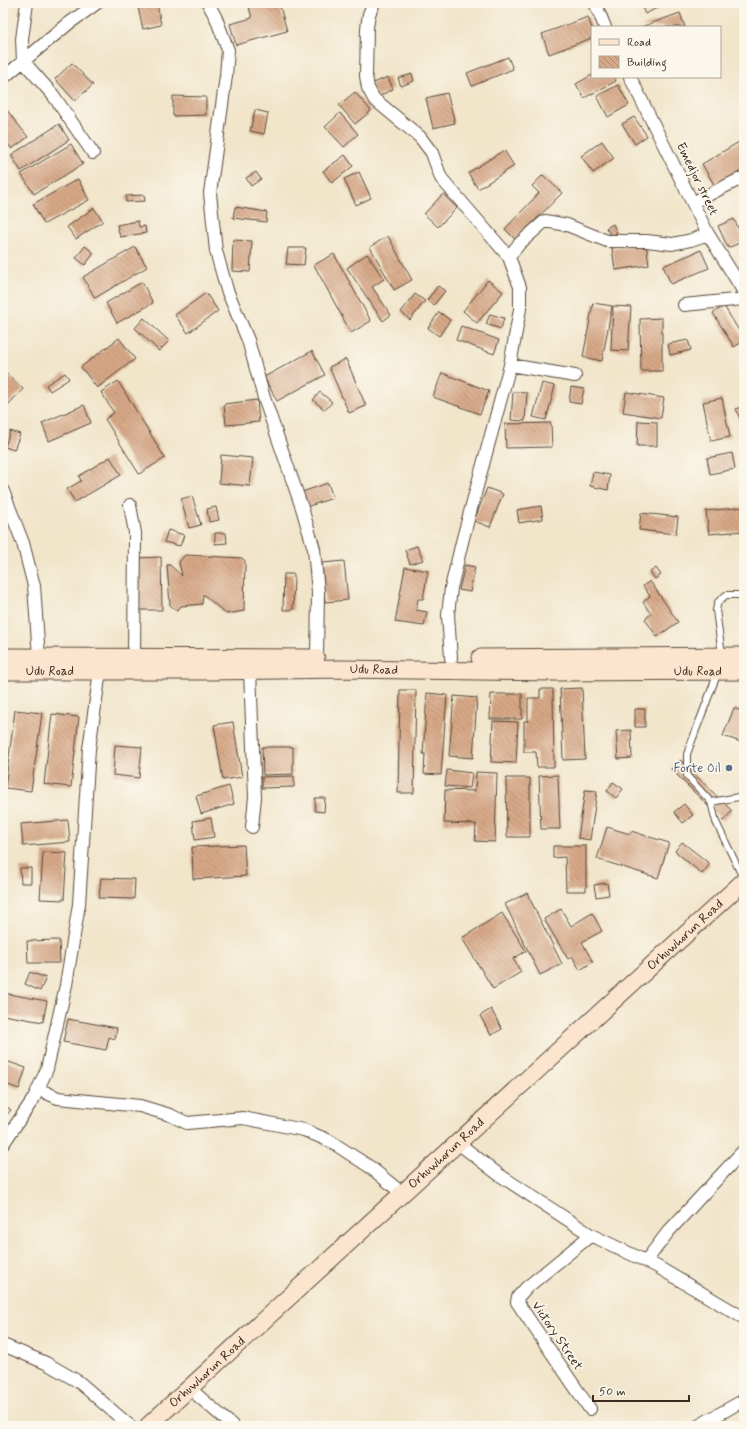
<svg xmlns="http://www.w3.org/2000/svg" width="747" height="1429" font-family="Mynerve,sans-serif">
<defs>
<pattern id="building-back-hatch" width="6" height="6" patternUnits="userSpaceOnUse"><rect width="6" height="6" fill="#d7a887"/><path d="M-1 5l2 2M0 0l6 6M5-1l2 2" fill="none" stroke="#b0896e"/></pattern>
</defs>
<rect width="100%" height="100%" fill="#fbf7ec"/>
<filter id="ink" filterUnits="userSpaceOnUse"><feTurbulence type="fractalNoise" baseFrequency=".025" numOctaves="2"/><feDisplacementMap in="SourceGraphic" scale="8" xChannelSelector="R" yChannelSelector="G"/><feConvolveMatrix kernelMatrix="1 2 1 2 8 2 1 2 1" color-interpolation-filters="sRGB"/></filter>
<filter id="wash" filterUnits="userSpaceOnUse"><feTurbulence type="fractalNoise" baseFrequency=".012" numOctaves="4" result="noise"/><feDisplacementMap in="SourceGraphic" scale="16" xChannelSelector="R" yChannelSelector="G"/><feGaussianBlur stdDeviation="0.9" result="paint"/><feColorMatrix in="noise" values="0 0 0 0 0 0 0 0 0 0 0 0 0 0 0 0 0 1.4 0 .05"/><feComposite in="paint" operator="in"/></filter>
<g filter="url(#wash)">
<rect width="100%" height="100%" fill="#f1e5ca"/>
<g id="blocks">
<path fill="url(#building-back-hatch)" d="M137,3h20l4,22 -18,4z
M248,3h31l8,28 -51,14 -6,-21 22,-6z
M640,3h27l-22,11z
M680,13l5,14h-44z
M588,17l4,11v10l-43,16 -7,-20z
M508,57l5,12 -41,17 -5,-13z
M72,63l21,22 -18,16 -20,-22z
M412,74l2,7 -13,5 -3,-8z
M592,75v2h22l2,4 -32,17 -8,-14z
M388,77l5,12 -16,8 -6,-13z
M618,85l11,20 -21,12 -11,-21z
M355,92l16,19 -16,13 -16,-19z
M447,93l8,30 -22,5 -7,-30z
M173,96l33,1v18l-33,1z
M6,109l22,28 -16,12 -9,-11v-27z
M255,110l13,3 -4,21 -14,-3z
M340,113l18,21 -14,13 -19,-20z
M634,117l13,19 -12,8 -13,-20z
M59,124l10,16 -48,31 -10,-16z
M744,139v33l-28,16 -14,-24z
M602,141l12,17 -21,15 -12,-17z
M71,144l12,20 -49,30 -13,-20z
M504,150l10,16 -36,23 -10,-16z
M345,155l8,11 -21,17 -9,-12z
M256,172l5,7 -10,7 -5,-8z
M359,172l12,26 -15,7 -12,-26z
M543,175l19,18 -46,47 -11,-11 34,-36 -7,-7z
M78,179l11,21 -45,24 -11,-20z
M443,194l14,14 -19,19 -14,-13z
M144,195l1,6 -19,1v-6z
M235,207l32,5 -1,10 -33,-4z
M94,208l9,13 -27,18 -9,-12z
M734,219l10,22 -16,7 -10,-22z
M138,221l1,6 6,-1 1,7 -26,4 -3,-12z
M613,224l4,9 -6,3 -5,-8z
M388,236l24,44 -18,10 -24,-43z
M233,240l19,1 -2,31 -18,-1z
M646,243l3,22 -34,5 -3,-22z
M85,246l9,7 -9,12 -9,-7z
M135,247l12,20 -52,31 -12,-21z
M288,248h18l-2,17 -18,-1z
M701,250l8,18 -38,16 -8,-18z
M334,254l37,67 -20,12 -37,-68z
M367,254l17,25 -12,8 19,28 -8,6 -36,-53z
M488,280l15,12 -26,31 -14,-12z
M142,282l11,21 -36,20 -11,-20z
M438,286l7,5 -11,14 -7,-5z
M206,293l12,18 -30,22 -13,-18z
M415,294l10,7 -15,19 -9,-8z
M593,303l19,3 -10,55 -19,-4z
M613,306l18,1 -3,44 -17,-1z
M724,306l20,33v2l-10,6 -21,-34z
M439,312l11,8 -11,16 -11,-8z
M490,314l14,4 -3,11 -15,-5z
M144,318l25,23 -10,10 -24,-23z
M662,318v53h-21l-1,-52z
M461,326l38,14 -5,14 -38,-14z
M119,338l16,21 -38,29 -16,-21z
M688,340l3,10 -21,5 -2,-11z
M312,351l13,24 -48,26 -13,-24z
M346,359l20,47 -17,7 -20,-46z
M6,373l17,16 -20,21v-34z
M65,373l4,6 -19,12 -4,-6z
M442,373l47,18 -9,23 -47,-17z
M118,381l47,77 -26,16 -34,-55 9,-6 -13,-21z
M542,383l13,3 -9,34 -13,-3z
M571,387l13,2 -3,15 -12,-2z
M320,392l12,10 -7,8 -12,-10z
M513,392l14,1 -2,28 -14,-1z
M626,392l38,6 -3,20 -38,-6z
M722,398l8,39 -19,4 -8,-39z
M257,400l2,22 -33,3 -2,-21z
M84,405l7,18 -42,18 -7,-18z
M744,406v23l-8,-20z
M638,421l19,1v24h-20z
M551,423l1,24 -46,1 -1,-24z
M10,431l10,3 -6,16 -9,-3z
M732,453l3,16 -25,5 -3,-16z
M221,455l32,3 -3,28 -31,-3z
M110,457l11,18 -46,27 -8,-13 14,-8 -2,-5z
M593,472l17,3 -2,15 -18,-4z
M328,483l5,15 -27,9 -4,-15z
M487,488l16,6 -13,33 -16,-6z
M192,496l9,29 -12,3 -8,-29z
M541,506l2,13 -24,4 -2,-13z
M216,507l3,13 -10,2 -2,-13z
M744,507v24l-35,3 -3,-23z
M641,513l37,4 -2,17 -37,-4z
M168,530l16,5 -4,11 -16,-4z
M215,533h11l1,10 -12,1z
M417,546l6,14 -13,4 -5,-14z
M185,555l57,3 3,3 -1,50 -18,3 -23,-20 -1,10 -21,2 -4,5 -7,-6 -3,-40h3l12,11 -3,-14z
M161,557l1,53h-26l-1,-52z
M344,561l4,39 -23,2 -3,-39z
M465,565l10,2 -5,25 -11,-2z
M405,567l23,4 -5,28h-5l-2,11 11,2 -3,14 -29,-4z
M656,568l5,7 -6,4 -5,-7z
M284,574h10l-1,36h-10z
M650,581l28,41 -21,15 -12,-18 6,-5 -8,-12 7,-6 -7,-10z
M582,688l3,71 -22,1 -3,-71z
M540,689h13l1,78h-17l-1,-15h-12v-31h4v-23h12z
M400,690h16l-2,103h-16z
M427,693l20,2 -6,80 -17,-1 1,-20h-2z
M491,694h31v25h-32z
M454,696l23,2 -4,60 -24,-2z
M734,708l10,4v31l-21,-7z
M635,709h10v18h-10z
M15,710l27,3 -11,78 -26,-3z
M52,714l27,3 -8,70 -27,-3z
M493,721l25,1 -2,41 -25,-1z
M233,722l9,55 -19,3 -9,-55z
M631,730l1,28 -14,1 -2,-28z
M115,745l27,2 -3,31 -26,-3z
M262,747h31v27l-30,1z
M680,760l52,51 -9,10 -52,-52z
M447,770l25,3 -2,15 -25,-2z
M476,772l21,1 -2,69 -20,-1 1,-17 -32,-1 1,-33 30,1z
M558,775l2,54h-19l-2,-53z
M294,776v11l-32,1v-11z
M506,778h24v59h-23z
M613,782l10,7 -7,9 -9,-7z
M229,786l5,18 -33,10 -5,-18z
M585,790l12,1 -7,49 -12,-2z
M315,798h10l-1,14 -9,-1z
M684,804l9,11 -10,8 -9,-11z
M211,818l3,19 -19,3 -2,-19z
M68,820l2,22 -47,4 -2,-22z
M607,827l23,7 1,-3 38,12 -11,35 -61,-19z
M682,842l28,22 -8,10 -27,-23z
M244,845l2,31 -53,3 -1,-32z
M553,846h33v45h-20l-1,-34 -12,1z
M43,852l24,1 -3,47 -24,-1z
M20,868h11v15h-10z
M101,878l34,1 -1,20 -35,-1z
M607,883l2,12 -13,2 -2,-12z
M527,893l35,71 -22,11 -35,-71z
M561,909l10,17 21,-13 10,18 -20,11 11,20 -13,8 -8,-14 -4,3 -24,-40z
M502,913l24,38 -13,8 8,13 -28,17 -31,-51z
M59,940l1,23h-32l-1,-22z
M30,972l16,6 -6,13 -15,-7z
M3,993l44,8 -4,21 -40,-7z
M491,1009l11,20 -11,6 -11,-19z
M68,1019l49,9 -2,11 -6,-2 -3,13 -43,-8z
M3,1060l23,8 -7,21 -16,-6z
M3,1104l8,6 -8,9z"/>
</g>
</g>
<g filter="url(#ink)">
<use href="#blocks" fill-opacity="0" stroke="#564638" stroke-width="1"/>
<g fill="none" stroke-linecap="round" stroke-linejoin="round">
<g stroke="#564638" stroke-width="8">
<path id="lane" d="M722,655l-6,-45 2,-8 8,-7h18
M718,672l-31,82v22l24,26 5,20 28,58
M711,802l33,-6"/>
</g>
<g stroke="#564638" stroke-width="14">
<path id="street" d="M27,3l-5,36 1,22 30,34 40,58
M208,3l8,15 12,32 -2,26 -16,117 6,58 11,39 21,50 16,58 38,110 12,41 4,43 -1,66
M374,3l-5,11 -2,14 -1,48 2,12 6,11 46,38 12,16 9,25 68,79 11,30v22l-10,56 -47,173 -12,50 -3,27 3,43
M595,3l10,24
M630,77l78,157 36,58
M3,78l65,-54 29,-21
M694,202l50,-25
M509,257l10,-13 26,-23 22,4 40,16h40l25,3 19,-4 17,-6
M684,305l60,-6
M510,365l65,11
M3,491l20,52 11,43 5,71
M130,505l5,28 -1,125
M250,671l5,126 -3,30
M38,1089l20,9 82,8 30,9 17,8 56,-5 61,12 26,11 40,26 33,27
M458,1143l40,31 93,61 65,31 88,52
M3,1144l31,-46 13,-29 19,-84 13,-81 10,-155 11,-78
M646,1261l22,-29 76,-82
M3,1345l43,18 33,19 51,44
M189,1388l44,38
M590,1409l-73,-107 1,-5 8,-9 65,-53
M698,1426l46,-26"/>
</g>
<g stroke="#564638" stroke-width="19">
<g id="secondary">
<path d="M3,657l313,1"/>
<path d="M480,658l264,-2"/>
<path id="s1" d="M3,671h207l132,-2 212,3 190,-1"/>
<path id="s2" d="M148,1426l596,-545"/>
</g>
</g>
<use href="#lane" stroke="#fff" stroke-width="6"/>
<use href="#street" stroke="#fff" stroke-width="12"/>
<use href="#secondary" stroke="#fbe5cf" stroke-width="17"/>
</g>
</g>
<circle fill="#5c6f8a" stroke="#fbf7ec" stroke-width="1.5" cx="729" cy="768" r="4"/>
<g text-anchor="middle" dominant-baseline="central" stroke-width="3.5" stroke-linejoin="round" paint-order="stroke">
<g font-size="13" fill="#3b2a1e" stroke="#fbf7ec">
<text transform="translate(697 179) rotate(64)">Emedjor street</text>
<text stroke="none"><textPath href="#s1" startOffset="371">Udu Road</textPath></text>
<text stroke="none"><textPath href="#s1" startOffset="47">Udu Road</textPath></text>
<text stroke="none"><textPath href="#s1" startOffset="695">Udu Road</textPath></text>
<text stroke="none"><textPath href="#s2" startOffset="728">Orhuwhorun Road</textPath></text>
<text stroke="none"><textPath href="#s2" startOffset="404">Orhuwhorun Road</textPath></text>
<text transform="translate(557 1336) rotate(56)">Victory Street</text>
<text stroke="none"><textPath href="#s2" startOffset="80">Orhuwhorun Road</textPath></text>
</g>
<g font-size="13" fill="#4e5e75" stroke="#fbf7ec" text-anchor="end">
<text x="721" y="768">Forte Oil</text>
</g>
</g>
<rect width="747" height="1429" fill="none" stroke="#fbf7ec" stroke-width="16"/>
<rect x="591" y="26" width="130" height="52" fill="#fbf7ec" stroke="#aea59a"/>
<rect x="599" y="39" width="20" height="6" fill="#fbe5cf" stroke="#aea59a"/>
<text x="627" y="46" font-size="12" fill="#3b2a1e">Road</text>
<rect x="599" y="56" width="20" height="12" fill="url(#building-back-hatch)" stroke="#aea59a"/>
<text x="627" y="66" font-size="12" fill="#3b2a1e">Building</text>
<path d="M593 1395v6h96v-6" fill="none" stroke="#3b2a1e" stroke-width="2"/>
<text x="599" y="1395" font-size="12" fill="#3b2a1e" stroke="#fbf7ec" stroke-width="3" paint-order="stroke">50 m</text>
</svg>
